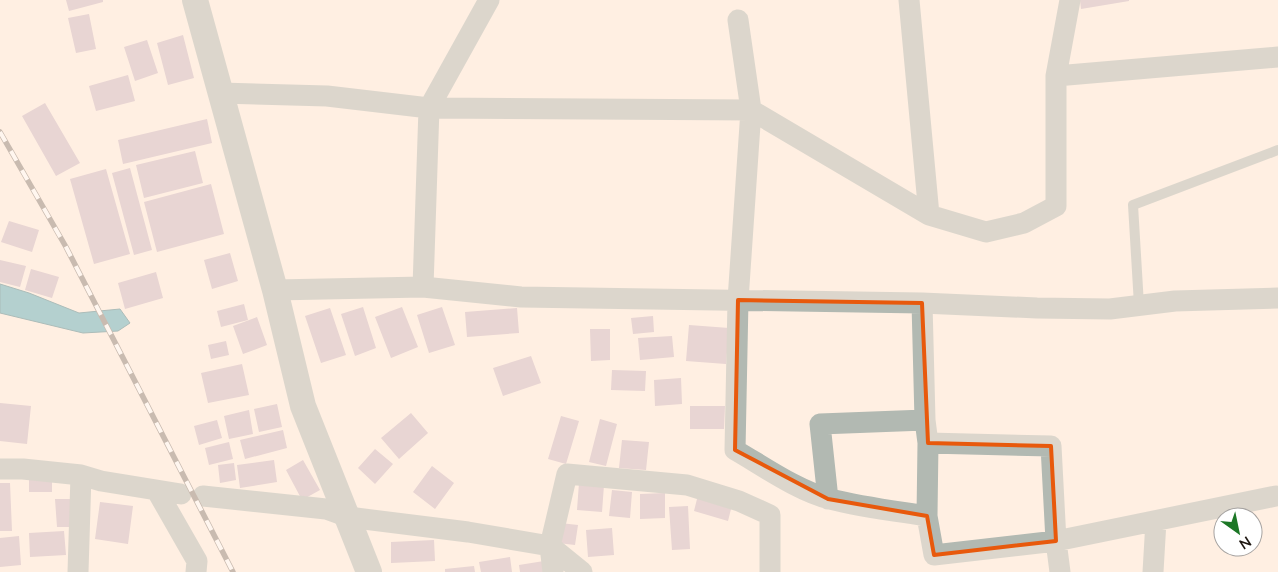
<svg xmlns="http://www.w3.org/2000/svg" width="1278" height="572" font-family="Lato,sans-serif">
<rect width="100%" height="100%" fill="#ffefe2"/>
<path fill="#59acb9" stroke="#477f87" d="M0,284l29,9 50,20 41,-4 10,14 -12,8 -35,2 -83,-20z"/>
<path fill="#ccb5c0" d="M66,0h37v2l-34,9z
M1080,0h49v1l-48,8z
M89,14l7,35 -20,4 -8,-35z
M183,35l11,43 -26,7 -11,-42z
M147,40l11,33 -23,8 -11,-34z
M128,75l7,26 -39,10 -7,-25z
M45,103l35,60 -24,13 -34,-60z
M207,119l5,24 -89,21 -5,-24z
M195,151l8,32 -59,15 -8,-33z
M130,168l22,82 -18,5 -22,-82z
M106,169l24,85 -36,10 -24,-85z
M211,184l13,50 -67,18 -13,-50z
M9,221l30,9 -7,22 -31,-10z
M230,253l8,28 -26,8 -8,-29z
M0,260l26,6 -6,21 -20,-5z
M31,269l28,8 -7,21 -27,-8z
M156,272l7,26 -38,11 -7,-26z
M244,304l4,16 -27,7 -4,-16z
M363,307l13,41 -21,8 -14,-42z
M402,307l16,40 -27,11 -16,-41z
M442,307l13,38 -26,8 -12,-38z
M330,308l16,47 -25,8 -16,-47z
M517,308l2,25 -52,4 -2,-25z
M653,316l1,16 -21,2 -2,-16z
M257,317l10,28 -24,9 -10,-28z
M689,325l40,3 -3,36 -40,-3z
M590,329h20v31l-19,1z
M672,336l2,21 -34,3 -2,-22z
M226,341l3,14 -18,4 -3,-14z
M531,356l10,27 -38,13 -10,-28z
M242,364l7,31 -41,8 -7,-30z
M612,370l34,1 -1,20 -34,-1z
M681,378l1,26 -27,2 -1,-26z
M0,403l31,3 -4,38 -27,-3z
M277,404l5,23 -23,5 -5,-23z
M690,406h35l-1,23h-34z
M249,410l4,24 -24,5 -5,-23z
M411,413l17,20 -29,26 -18,-21z
M561,416l18,5 -13,43 -18,-5z
M600,419l17,5 -11,42 -17,-4z
M217,420l5,18 -23,7 -5,-19z
M283,430l4,18 -42,11 -5,-19z
M622,440l27,2 -3,28 -27,-2z
M229,442l4,17 -24,6 -4,-17z
M375,449l18,15 -18,20 -17,-16z
M274,460l3,22 -37,6 -3,-23z
M303,460l17,30 -18,10 -16,-30z
M234,463l2,17 -16,3 -2,-18z
M432,466l22,17 -19,26 -22,-17z
M52,477v15h-23v-14z
M0,483h10l2,48h-12z
M579,483l25,2 -2,27 -25,-2z
M612,490l20,2 -2,26 -21,-2z
M665,493v25l-25,1v-25z
M698,495l34,10 -4,16 -34,-10z
M55,499h17l1,28h-16z
M100,502l33,4 -5,38 -33,-5z
M688,506l2,43 -18,1 -3,-43z
M560,523l18,2 -3,20 -17,-2z
M612,528l2,27 -26,2 -2,-27z
M64,531l2,24 -36,2 -1,-24z
M19,536l2,29 -21,2v-29z
M434,540l1,21 -44,2v-21z
M510,557l2,15h-31l-2,-10z
M544,561l2,11h-26l-1,-7z
M474,566l1,6h-30v-3z"/>
<g fill="none" stroke-linecap="round" stroke-linejoin="round">
<path stroke="#b2b9b2" stroke-width="10" d="M1139,305l-6,-100 145,-55"/>
<path stroke="#b2b9b2" stroke-width="21" d="M909,0l20,215
M1070,0l-14,76 222,-19
M738,20l13,90 -13,190 -3,150c28,16 63,41 95,49 31,8 65,12 97,17
M220,93l107,3 102,12 60,-108
M423,287l6,-179 322,2 178,105 57,17 38,-9 32,-17v-130
M275,290l148,-3 98,10 401,6 115,5 73,1 65,-8 103,-3
M922,303l3,117 3,23 -1,73 7,39 122,-14 220,-45
M928,443l123,3 5,95 4,31
M0,469h23l58,6 20,6 80,13
M157,491l40,70 -1,11
M203,496l123,13 22,8 120,15 82,14 32,26
M828,499l-8,-75 105,-4
M78,572l3,-97
M553,572l-3,-26 17,-72 120,11 52,16 31,14v57
M1153,572l3,-51"/>
<path stroke="#b2b9b2" stroke-width="26" d="M195,0l80,290 28,116 66,166"/>
<g stroke="#877c73" stroke-width="5.5">
<path id="rail" d="M0,132l66,115 167,325"/>
</g>
<use href="#rail" stroke="#fff" stroke-width="4" stroke-dasharray="11" stroke-linecap="butt"/>
</g>
<path d="M0 0H1278V572H0ZM738,300l184,3 6,140 123,3 5,95 -122,14 -7,-39 -99,-17 -93,-49z" fill="#ffefe2" fill-opacity=".55" fill-rule="evenodd"/>
<path fill="none" stroke="#e8590c" stroke-width="4" stroke-linejoin="round" d="M738,300l184,3 6,140 123,3 5,95 -122,14 -7,-39 -99,-17 -93,-49z"/>
<g transform="translate(1238 532) rotate(147)"><circle r="24" fill="#ffffff" stroke="#a5a2a0"/>
<path d="M0-4L9 19L0 12L-9 19Z" fill="#1c7726"/>
<text y="-8" font-size="14" font-weight="bold" text-anchor="middle" fill="#1e1711">N</text>
</g>
</svg>
